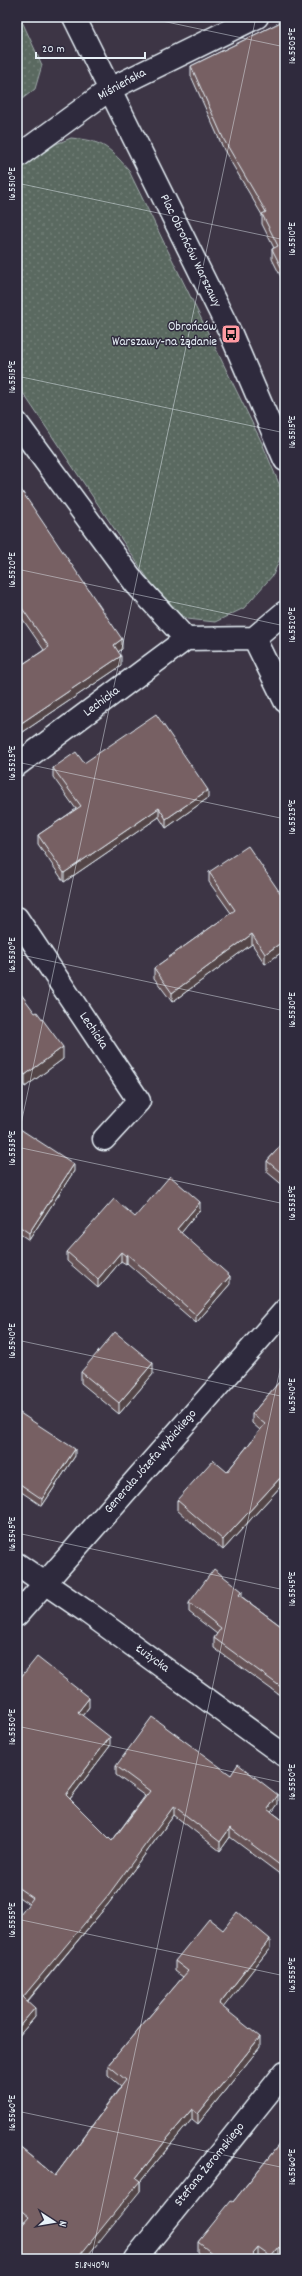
<svg xmlns="http://www.w3.org/2000/svg" width="302" height="2276" font-family="Dekko,sans-serif">
<defs>
<pattern id="park-dots" width="8" height="8" patternUnits="userSpaceOnUse"><rect width="8" height="8" fill="#5a6960"/><path d="M2 2h.1M6 6h.1" fill="none" stroke="#727f78" stroke-width="1.8" stroke-linecap="round"/></pattern>
</defs>
<rect width="100%" height="100%" fill="#3d3545"/>
<filter id="ink" filterUnits="userSpaceOnUse"><feTurbulence type="fractalNoise" baseFrequency=".025" numOctaves="2"/><feDisplacementMap in="SourceGraphic" scale="8" xChannelSelector="R" yChannelSelector="G"/><feConvolveMatrix kernelMatrix="1 2 1 2 8 2 1 2 1" color-interpolation-filters="sRGB"/></filter>
<g filter="url(#ink)">
<path fill="url(#park-dots)" stroke="#a1adac" d="M17,17h3l22,48 -7,24 -18,14z
M71,138c31,3 37,8 57,31l134,274 23,55v48l-12,29 -29,33 -29,14 -28,-3 -22,-15 -148,-220v-213l39,-27z"/>
<g fill="none" stroke-linecap="round" stroke-linejoin="round">
<g stroke="#e8f1f8" stroke-width="25">
<path id="street" d="M74,17l157,317 54,126
M17,157l93,-68 147,-72
M17,423l118,160 51,56 68,-1 31,-26
M254,638l31,63
M17,765l169,-126
M17,918l122,183 -35,38
M17,1564l70,48 198,144
M17,1615l268,-305
M135,2259l150,-187"/>
</g>
<use href="#street" stroke="#2f2a3d" stroke-width="22"/>
</g>
<path fill="#665356" stroke="#e8f1f8" d="M285,20v265l-13,-26v-10l2,-1 -12,-24v-9l-38,-65 -33,-74v-10z
M17,484l105,165 -4,3 3,14 -104,70v-68l27,-18 -27,-39z
M84,763l124,35 -42,30 -7,-11 -95,65 -26,-38v-9l38,-26 -23,-32v-9z
M209,872l76,28v50l-20,14 -13,-20 -80,58 -18,-24v-10l77,-55 -22,-31z
M17,990l46,69 -38,28 -8,-11z
M17,1127l57,44 -45,69 -12,-8z
M285,1141v46l-18,-15v-11z
M200,1210l-19,23 49,51 -34,39 -69,-60 -1,1 -5,-3 -23,27 -31,-27v-9l68,-35z
M81,1372l72,2 -34,40 -38,-31z
M285,1375v116l-5,-4 -57,63 -46,-40v-10l50,-28 33,-42 -8,-7v-9z
M17,1411l58,45 -33,50 -25,-17z
M242,1597l43,32v70l-71,-51v-10l3,-4 -28,-22v-9z
M17,1682l72,25 -7,9 28,30 -40,53 42,42 33,-45 -29,-21v-9l115,9 47,29 -6,8 13,10v56l-55,-41 -10,14 -46,-36 -65,88 -81,98 7,16 -18,21 12,-134 -12,-8z
M285,1917v16l-3,-3v-9z
M223,1930l47,18 -47,59 37,40 -62,77 -6,-5 -25,30 -27,33v9l-116,31 -7,-5v-73l38,32 66,-90 -13,-11v-10l75,-88 -8,-6v-10z
M285,2137v122h-4l-2,-2 -2,2h-16l-3,-2 -1,2h-50l-9,-7v-10l35,-40z"/>
<path fill="#534446" stroke="#e8f1f8" d="M122,639v10l-8,6v-10z
M121,656v10l-104,70v-10z
M208,790v8l-42,30v-9z
M159,808v9l-95,65v-9z
M252,934v10l-80,58v-9z
M285,940v10l-20,14v-10z
M63,1047v12l-38,28v-12z
M74,1164v7l-45,69v-7z
M200,1202v8l-23,28v-9z
M121,1252v9l-23,27v-9z
M127,1254v9l-1,1v-8z
M230,1276v8l-34,39v-8z
M153,1363v11l-34,40v-11z
M75,1449v7l-33,50v-7z
M280,1478v9l-57,63v-10z
M242,1591v9l-3,-5z
M89,1698v9l-11,14v-9z
M110,1737v9l-44,58v-9z
M278,1795v9l-10,14v-9z
M174,1806v9l-65,88 -86,103v-9z
M230,1828v9l-10,14v-9z
M270,1939v9l-51,65v-9z
M35,2008v9l-18,21v-9z
M260,2037v10l-62,77v-10z
M192,2109v10l-25,30 -27,33v9l-55,68h-8l59,-81 31,-39z
M279,2247v10l-2,2h-6v-2z
M258,2248v9l-1,2h-8z"/>
<path fill="#776164" stroke="#e8f1f8" d="M285,20v255l-13,-26 6,-3 -16,-32 4,-2 -42,-72 -33,-74z
M17,484l105,155 -8,6 7,11 -104,70v-58l32,-21 -32,-46z
M156,714l52,76 -42,29 -7,-11 -95,65 -26,-38 43,-29 -28,-38 23,-16 8,11z
M248,846l37,54v40l-20,14 -13,-20 -80,59 -18,-25 81,-58 -26,-38z
M17,990h1l17,23 2,-1 26,35 -38,28 -8,-11z
M17,1127l57,37 -45,69 -12,-8z
M285,1141v35l-18,-15z
M170,1176l30,26 -23,27 53,47 -34,39 -69,-61 -1,2 -5,-4 -23,27 -31,-27 47,-53 21,18z
M115,1332l38,31 -34,40 -38,-31z
M285,1375v107l-5,-4 -57,62 -46,-40 36,-40 14,12 38,-48 -13,-10z
M17,1411l58,38 -33,50 -25,-17z
M214,1569l28,22 -3,4 46,34v61l-71,-52 7,-10 -32,-25z
M37,1657l52,41 -11,14 32,25 -44,58 46,46 38,-50 -34,-25 36,-49 79,58 7,-11 40,31 -10,14 17,13v47l-55,-41 -10,14 -46,-36 -65,88 -86,103 12,11 -18,21v-110l16,-21 -16,-11v-205z
M237,1912l33,27 -51,65 41,33 -62,77 -6,-5 -25,30 -31,39 4,3 -63,78h-60v-28l12,-14 -12,-10v-63l38,32 71,-96 -18,-15 80,-94 -13,-10 34,-42 14,11z
M285,1917v7l-3,-3z
M285,2137v115l-6,-5 -8,10 -13,-9 -9,11h-30l-21,-17 33,-41 2,1z"/>
</g>
<path fill="none" stroke="#e8f1f8" stroke-width="1" stroke-opacity="0.45" d="M143,17l142,30M17,183l268,57M17,376l268,57M17,569l268,57M17,762l268,57M17,954l268,57M17,1143l239,-1126M17,1147l268,57M17,1340l268,57M17,1533l268,57M17,1726l268,57M17,1919l268,57M17,2111l268,57M91,2259l194,-913"/>
<defs>
<g id="bus-square" transform="scale(1)"><rect x="-9" y="-9" width="18" height="18" rx="4" fill="#ff9aa2" stroke="#2f2a3d"/><path d="M-5-6H5V4H4V6H2V4H-2V6H-4V4H-5ZM-3.5-4V0h7V-4ZM-3.5 1.2v1.5H-2V1.2ZM2 1.2v1.5H3.5V1.2Z" fill="#111"/></g>
</defs>
<g fill-rule="evenodd">
<use href="#bus-square" x="231" y="334"/>
</g>
<g text-anchor="middle" dominant-baseline="central" stroke-width="3" stroke-linejoin="round" paint-order="stroke">
<g font-size="13" fill="#e8f1f8" stroke="#2f2a3d">
<text transform="translate(122 85) rotate(-29)">Miśnieńska</text>
<text transform="translate(190 251) rotate(64)">Plac Obrońców Warszawy</text>
<text transform="translate(102 702) rotate(-37)">Lechicka</text>
<text transform="translate(93 1031) rotate(56)">Lechicka</text>
<text transform="translate(151 1462) rotate(-49)">Generała Józefa Wybickiego</text>
<text transform="translate(152 1659) rotate(36)">Łużycka</text>
<text transform="translate(210 2165) rotate(-51)">Stefana Żeromskiego</text>
</g>
<g font-size="13" fill="#e8f1f8" stroke="#2f2a3d" text-anchor="end">
<text x="217" y="327">Obrońców<tspan x="217" dy="15">Warszawy-na żądanie</tspan></text>
</g>
</g>
<rect width="302" height="2276" fill="none" stroke="#2f2a3d" stroke-width="44"/>
<g transform="translate(54 2222) rotate(102)" stroke="#2f2a3d" stroke-width="3" paint-order="stroke">
<path d="M0-3L7 15L0 10L-7 15Z" fill="#e8f1f8"/>
<text y="-6" font-size="11" font-weight="bold" text-anchor="middle" fill="#e8f1f8">N</text>
</g>
<path d="M36 52v6h109v-6" fill="none" stroke="#e8f1f8" stroke-width="2"/>
<text x="42" y="52" font-size="12" fill="#e8f1f8" stroke="#2f2a3d" stroke-width="3" paint-order="stroke">20 m</text>
<rect x="22" y="22" width="258" height="2232" fill="none" stroke="#e8f1f8" stroke-width="1.5"/>
<g font-size="10" text-anchor="middle" fill="#e8f1f8">
<text transform="translate(291 46) rotate(-90)" y="4">16.5505°E</text>
<text transform="translate(11 184) rotate(-90)" y="4">16.5510°E</text>
<text transform="translate(291 239) rotate(-90)" y="4">16.5510°E</text>
<text transform="translate(11 377) rotate(-90)" y="4">16.5515°E</text>
<text transform="translate(291 432) rotate(-90)" y="4">16.5515°E</text>
<text transform="translate(11 570) rotate(-90)" y="4">16.5520°E</text>
<text transform="translate(291 625) rotate(-90)" y="4">16.5520°E</text>
<text transform="translate(11 763) rotate(-90)" y="4">16.5525°E</text>
<text transform="translate(291 817) rotate(-90)" y="4">16.5525°E</text>
<text transform="translate(11 955) rotate(-90)" y="4">16.5530°E</text>
<text transform="translate(291 1010) rotate(-90)" y="4">16.5530°E</text>
<text transform="translate(11 1148) rotate(-90)" y="4">16.5535°E</text>
<text transform="translate(291 1203) rotate(-90)" y="4">16.5535°E</text>
<text transform="translate(11 1341) rotate(-90)" y="4">16.5540°E</text>
<text transform="translate(291 1396) rotate(-90)" y="4">16.5540°E</text>
<text transform="translate(11 1534) rotate(-90)" y="4">16.5545°E</text>
<text transform="translate(291 1589) rotate(-90)" y="4">16.5545°E</text>
<text transform="translate(11 1727) rotate(-90)" y="4">16.5550°E</text>
<text transform="translate(291 1782) rotate(-90)" y="4">16.5550°E</text>
<text transform="translate(11 1920) rotate(-90)" y="4">16.5555°E</text>
<text transform="translate(291 1975) rotate(-90)" y="4">16.5555°E</text>
<text transform="translate(11 2113) rotate(-90)" y="4">16.5560°E</text>
<text transform="translate(291 2167) rotate(-90)" y="4">16.5560°E</text>
<text x="92" y="2268">51.8440°N</text>
</g>
</svg>
